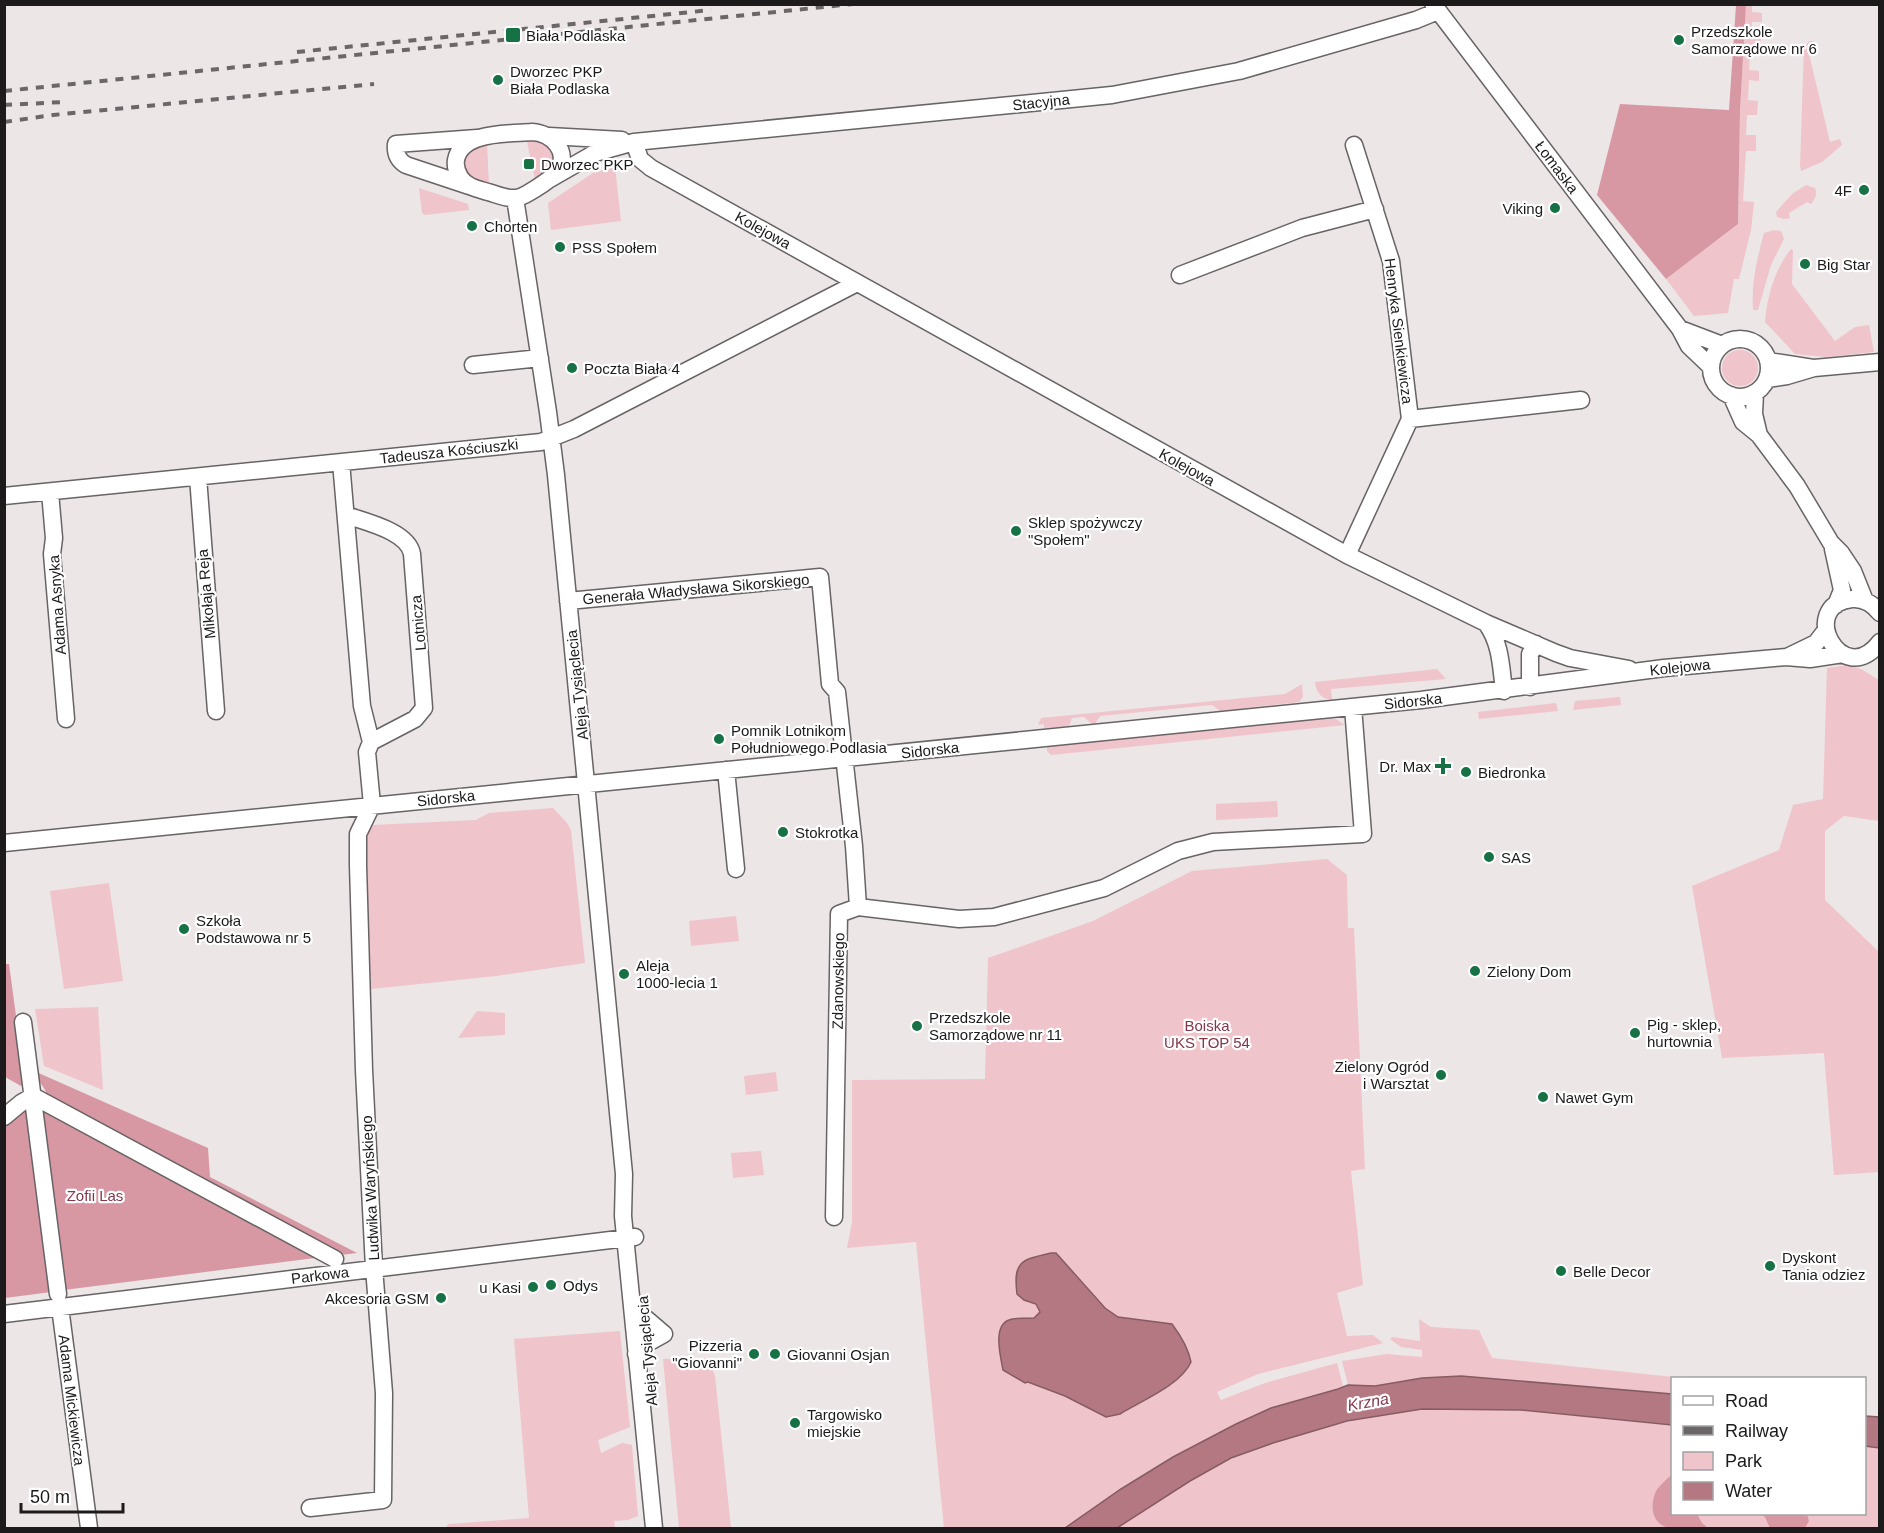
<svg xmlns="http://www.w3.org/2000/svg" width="1884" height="1533" font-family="Helvetica,sans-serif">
<rect width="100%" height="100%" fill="#ece6e7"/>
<path fill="#efc4cb" d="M1746,5h6v7l10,1v9h-10l-1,14 10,1 -1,13h-10l-1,20 10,1v10l-10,-1 -1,20 10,1 -1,14h-10l-1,20h10v16h-10l-3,50 11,1 -3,28 -12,49h-5l-6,34 -34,3 -28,-37 72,-55 2,-113z
M1810,41h4l4,10 -9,3 21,88 10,-3 2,6 -20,17 -21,9 -1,-6 4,-119z
M535,139l6,1 13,12 -2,13 -17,14 -8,-37z
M481,145h6l2,39 -17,-5 -8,-13c-1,-12 5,-18 17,-21z
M615,167l6,54 -70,9 -3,-27 45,-30z
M1806,185l9,3c3,7 0,10 -4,16l-4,-2 -18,11 1,5 -6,1 -7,-2 -1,-5 16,-18z
M419,188l49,16 1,6 -44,5 -3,-2z
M1774,230l7,1 3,8 -13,26 -13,45h-5c-2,-27 4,-51 11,-77z
M1791,249l2,1 -1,34 43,57 20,-14 14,-2 5,27 -48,5 -31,-3 -30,-32c2,-26 10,-53 26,-73z
M1722 368a18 18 0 1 1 36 0a18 18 0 1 1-36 0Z
M1847,665l14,4 18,11v141l-35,-5 -19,15v69l54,52 1,220 -46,3 -10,-122 -102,5 -30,-172 87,-36 14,-45 30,-6 4,-131z
M1437,669l9,10 -115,10 1,11c-11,-1 -16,-8 -17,-18z
M1302,684l1,13 -4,5 -79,9 -8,-6 -112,11 -5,8h-3l-8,-7 -12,1 -3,8 -25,2v-4l-6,1 3,-7 244,-24z
M1620,697l1,8 -48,5 2,-9z
M1556,703l2,8 -79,8 -1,-7z
M1327,718l9,1 9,6 -294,30 -4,-4v-5z
M1277,801l1,16 -62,3v-16z
M553,808l14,15 4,7 14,133 -89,13 -134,14 -2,-159h7l6,-6 103,-5 13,-7z
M1327,859l20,16 1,53h6l11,241 -14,2 12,114 -26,8 10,43 26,-1 10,8 -125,31 -41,18 4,8 44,-17 72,-20 6,23 -222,103 -56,39h-121l-28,-286 -69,6 5,-26v-142l133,-1 3,-121 105,-37 99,-50z
M109,883l14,98 -59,8 -14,-98z
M736,916l3,25 -48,5 -2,-25z
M98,1007l5,83 -59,-24 -9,-57z
M477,1011l28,2v22l-47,3z
M776,1072l2,19 -32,4 -2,-19z
M761,1151l3,24 -31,3 -2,-25z
M1419,1319l12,8 48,3 13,28 191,20h-11v16l-211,-18 -39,2 -47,8 -27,-1 -6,-24 45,-7 35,3v-7l-21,-3 -11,-8 2,-2 28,4z
M620,1331l10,96 -32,13 3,13 21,-10 10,2 6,71 -10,4 -14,1 1,7h25h-194l2,-4 81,-6 -15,-179z
M707,1358l8,18 16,152h-52l-16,-169z
M1422,1409l99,1 151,15v89h192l1,-68 14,2v80h-761c35,-25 73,-51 113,-69 60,-28 126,-40 191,-50z"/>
<path fill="#d798a4" d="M1736,5h10l-6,106 -2,113 -72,55 -69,-84 23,-91 109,6z
M4,964h5l16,118 -4,4 -16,-9z
M34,1071l174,77 2,29 147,76 -16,2 -294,-160c-3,-10 -10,-14 -13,-24z
M41,1106l275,149 -1,3 -251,32z
M26,1108l25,184 -46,6 -1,-177z
M1672,1474v40h25l5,9 6,5c-13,1 -30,3 -42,-1 -15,-5 -16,-23 -10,-36 4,-6 11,-12 16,-17z
M1760,1514h47l2,7 -4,7h-36v-2l-4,-9z"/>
<path fill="#b47883" stroke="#865c64" stroke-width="1.5" d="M1051,1253h5l49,55 13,9 54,7c9,12 16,23 19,38 -10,23 -50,39 -71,52l-14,3 -41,-21 -37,-14 -3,1 -22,-13c-2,-12 -11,-44 6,-50 6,-3 18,-1 25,-2l6,-6 -4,-8 -12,-4 -7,-6c-4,-33 4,-34 34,-41z
M1461,1376l211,18v31l-151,-15 -99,-1 -75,12 -74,22 -42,15 -41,23 -73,47h-52l56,-39 52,-32 63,-33 35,-16 67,-19 10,-4 27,1 47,-8z
M1865,1416l14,1v31l-14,-2z"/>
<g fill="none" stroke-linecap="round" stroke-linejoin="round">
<g stroke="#686364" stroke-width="19">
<path id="minor" d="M1433,4l247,325 9,17 22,21
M532,132c20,1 39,20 25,40 -6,7 -14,12 -22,17 -7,4 -13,9 -20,9 -9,1 -19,-4 -27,-6 -10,-3 -22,-5 -28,-15 -3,-5 -5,-11 -4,-17 5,-29 53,-26 76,-28z
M549,136l73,4
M634,142l6,17 11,9 696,387 139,68 70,30 14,5 59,11
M548,180l47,-27 39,-11 478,-47 127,-24 177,-51 22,-9
M469,186l-63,-21c-8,-5 -11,-11 -10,-21l81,-6
M515,198l33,214 8,63 68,699 -1,42 31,312
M1180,275l122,-47 73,-19
M1680,329l42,16
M1711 368a29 29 0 1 1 58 0a29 29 0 1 1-58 0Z
M1769,361l44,7
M473,365l67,-7
M1767,379l20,-3 27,-8 66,-6
M1755,393l-1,21 5,21
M1731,395l12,27 16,13 38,51 34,57 10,10 12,18 12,30
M1410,419l171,-19
M341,462l21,244 9,36 -4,10 5,53
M198,477l18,234
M50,492l4,46 -2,16 14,165
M4,496l537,-54 33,-13 283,-146
M346,515c19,7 62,16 66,39l12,154 -9,11 -44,23
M1833,549l9,41 -6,15
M1347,555l63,-136 -19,-158 -37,-116
M568,601l252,-24 10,107 7,8 17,154 4,61 -19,7 -5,303
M1880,613c-7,-9 -16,-15 -28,-14 -56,6 -10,93 28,43
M1486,623c15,20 15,44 18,68
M1787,657l29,-14 10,-13
M1530,687v-33l6,-10
M726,770l10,99
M4,843l1417,-143 243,-32 122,-11 24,2 33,-5
M858,907l101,12 35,-2 110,-29 74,-37 35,-9 150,-8 -10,-127
M23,1022l35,272
M4,1117l17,-14 12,-7 302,163
M60,1307l29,221
M4,1314l631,-77
M636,1354l10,-10 18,-10 -21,-18
M310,1508l73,-8 1,-107 -10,-125 -10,-198 -6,-205v-31l14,-29"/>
</g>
<use href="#minor" stroke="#fff" stroke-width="16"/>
<path stroke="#6b6768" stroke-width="4" stroke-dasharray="8 8" stroke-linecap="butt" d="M297,52l414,-42
M4,91l849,-87
M4,105l60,-3
M4,122l49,-7 321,-31"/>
</g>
<g fill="#167145" stroke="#fff" stroke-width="2">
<rect x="505" y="27" width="16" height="16" rx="3"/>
<circle cx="1679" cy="40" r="6"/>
<circle cx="498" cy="80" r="6"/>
<rect x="523" y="158" width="12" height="12" rx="3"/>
<circle cx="1864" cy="190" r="6"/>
<circle cx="1555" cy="208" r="6"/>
<circle cx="472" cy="226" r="6"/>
<circle cx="560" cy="247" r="6"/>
<circle cx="1805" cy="264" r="6"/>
<circle cx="572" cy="368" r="6"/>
<circle cx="1016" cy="531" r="6"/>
<circle cx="719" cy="739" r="6"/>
<path d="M1440 757h6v6h6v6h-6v6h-6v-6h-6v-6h6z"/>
<circle cx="1466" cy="772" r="6"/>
<circle cx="783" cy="832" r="6"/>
<circle cx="1489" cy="857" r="6"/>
<circle cx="184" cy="929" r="6"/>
<circle cx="1475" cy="971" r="6"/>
<circle cx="624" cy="974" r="6"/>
<circle cx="917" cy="1026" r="6"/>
<circle cx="1635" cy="1033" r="6"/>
<circle cx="1441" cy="1075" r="6"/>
<circle cx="1543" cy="1097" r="6"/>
<circle cx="1770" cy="1266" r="6"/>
<circle cx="1561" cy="1271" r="6"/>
<circle cx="551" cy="1285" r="6"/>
<circle cx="533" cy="1287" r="6"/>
<circle cx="441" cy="1298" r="6"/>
<circle cx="754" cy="1354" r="6"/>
<circle cx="775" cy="1354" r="6"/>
<circle cx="795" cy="1423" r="6"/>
</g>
<g text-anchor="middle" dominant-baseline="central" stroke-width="4.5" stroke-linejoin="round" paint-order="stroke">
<g font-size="15" fill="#1c1a1a" stroke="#fff" text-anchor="start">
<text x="1691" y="31">Przedszkole<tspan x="1691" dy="17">Samorządowe nr 6</tspan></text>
<text x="526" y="35">Biała Podlaska</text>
<text x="510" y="71">Dworzec PKP<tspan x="510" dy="17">Biała Podlaska</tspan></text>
<text x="541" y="164">Dworzec PKP</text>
<text x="1852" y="190" text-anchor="end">4F</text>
<text x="1543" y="208" text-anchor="end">Viking</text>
<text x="484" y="226">Chorten</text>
<text x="572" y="247">PSS Społem</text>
<text x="1817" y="264">Big Star</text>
<text x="584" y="368">Poczta Biała 4</text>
<text x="1028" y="522">Sklep spożywczy<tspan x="1028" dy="17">"Społem"</tspan></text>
<text x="731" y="730">Pomnik Lotnikom<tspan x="731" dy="17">Południowego Podlasia</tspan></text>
<text x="1431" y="766" text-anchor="end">Dr. Max</text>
<text x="1478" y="772">Biedronka</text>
<text x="795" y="832">Stokrotka</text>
<text x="1501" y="857">SAS</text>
<text x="196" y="920">Szkoła<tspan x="196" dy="17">Podstawowa nr 5</tspan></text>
<text x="636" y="965">Aleja<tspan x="636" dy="17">1000-lecia 1</tspan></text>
<text x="1487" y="971">Zielony Dom</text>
<text x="929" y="1017">Przedszkole<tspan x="929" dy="17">Samorządowe nr 11</tspan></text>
<text x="1647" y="1024">Pig - sklep,<tspan x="1647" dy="17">hurtownia</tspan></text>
<text x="1429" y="1066" text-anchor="end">Zielony Ogród<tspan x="1429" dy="17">i Warsztat</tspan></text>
<text x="1555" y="1097">Nawet Gym</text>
<text x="1782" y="1257">Dyskont<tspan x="1782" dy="17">Tania odziez</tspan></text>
<text x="1573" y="1271">Belle Decor</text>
<text x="563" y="1285">Odys</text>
<text x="521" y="1287" text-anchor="end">u Kasi</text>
<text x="429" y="1298" text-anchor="end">Akcesoria GSM</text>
<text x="742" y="1345" text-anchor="end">Pizzeria<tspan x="742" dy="17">"Giovanni"</tspan></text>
<text x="787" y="1354">Giovanni Osjan</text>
<text x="807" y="1414">Targowisko<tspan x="807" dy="17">miejskie</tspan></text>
</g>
<g font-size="15" fill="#1c1a1a" stroke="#fff">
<text transform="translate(1041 102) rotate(-6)">Stacyjna</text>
<text transform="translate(1557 167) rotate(53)">Łomaska</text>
<text transform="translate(763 230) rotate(29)">Kolejowa</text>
<text transform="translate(1399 331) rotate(83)">Henryka Sienkiewicza</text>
<text transform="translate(449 451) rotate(-6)">Tadeusza Kościuszki</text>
<text transform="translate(1187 467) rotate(29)">Kolejowa</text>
<text transform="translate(696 589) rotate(-5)">Generała Władysława Sikorskiego</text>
<text transform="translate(206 594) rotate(-95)">Mikołaja Reja</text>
<text transform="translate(57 605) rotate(-94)">Adama Asnyka</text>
<text transform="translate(418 623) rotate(-95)">Lotnicza</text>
<text transform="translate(1680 667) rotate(-6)">Kolejowa</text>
<text transform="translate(577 685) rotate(-96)">Aleja Tysiąclecia</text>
<text transform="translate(1413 701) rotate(-6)">Sidorska</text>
<text transform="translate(930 750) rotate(-6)">Sidorska</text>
<text transform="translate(446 798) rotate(-6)">Sidorska</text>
<text transform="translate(838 981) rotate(-89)">Zdanowskiego</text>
<text transform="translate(370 1188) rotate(-93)">Ludwika Waryńskiego</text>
<text transform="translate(320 1275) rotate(-7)">Parkowa</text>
<text transform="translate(647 1351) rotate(-95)">Aleja Tysiąclecia</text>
<text transform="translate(72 1400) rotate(83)">Adama Mickiewicza</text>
</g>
<g font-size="15" fill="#84374b" stroke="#fff">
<text x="1207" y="1025">Boiska<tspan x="1207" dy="17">UKS TOP 54</tspan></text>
<text x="95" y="1195">Zofii Las</text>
</g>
<g font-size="16" font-style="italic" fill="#86394c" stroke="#fff">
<text transform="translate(1368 1402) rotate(-10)">Krzna</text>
</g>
</g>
<rect width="1884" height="1533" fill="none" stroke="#1c1a1a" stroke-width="12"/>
<rect x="1671" y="1377" width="195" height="138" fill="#ffffff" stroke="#a4a3a3" stroke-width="1.5"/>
<rect x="1683" y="1396" width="30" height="9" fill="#ffffff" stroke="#a4a3a3" stroke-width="1.5"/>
<text x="1725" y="1407" font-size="18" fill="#1c1a1a">Road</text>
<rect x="1683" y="1426" width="30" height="9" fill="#6b6768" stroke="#a4a3a3" stroke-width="1.5"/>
<text x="1725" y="1437" font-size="18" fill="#1c1a1a">Railway</text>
<rect x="1683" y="1452" width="30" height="18" fill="#efc4cb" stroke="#a4a3a3" stroke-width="1.5"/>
<text x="1725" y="1467" font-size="18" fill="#1c1a1a">Park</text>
<rect x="1683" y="1482" width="30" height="18" fill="#b47883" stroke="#a4a3a3" stroke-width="1.5"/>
<text x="1725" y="1497" font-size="18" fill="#1c1a1a">Water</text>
<path d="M21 1503v9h102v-9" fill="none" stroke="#1c1a1a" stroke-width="3"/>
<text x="30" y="1503" font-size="18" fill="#1c1a1a" stroke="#ffffff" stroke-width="4.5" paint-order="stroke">50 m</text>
</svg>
